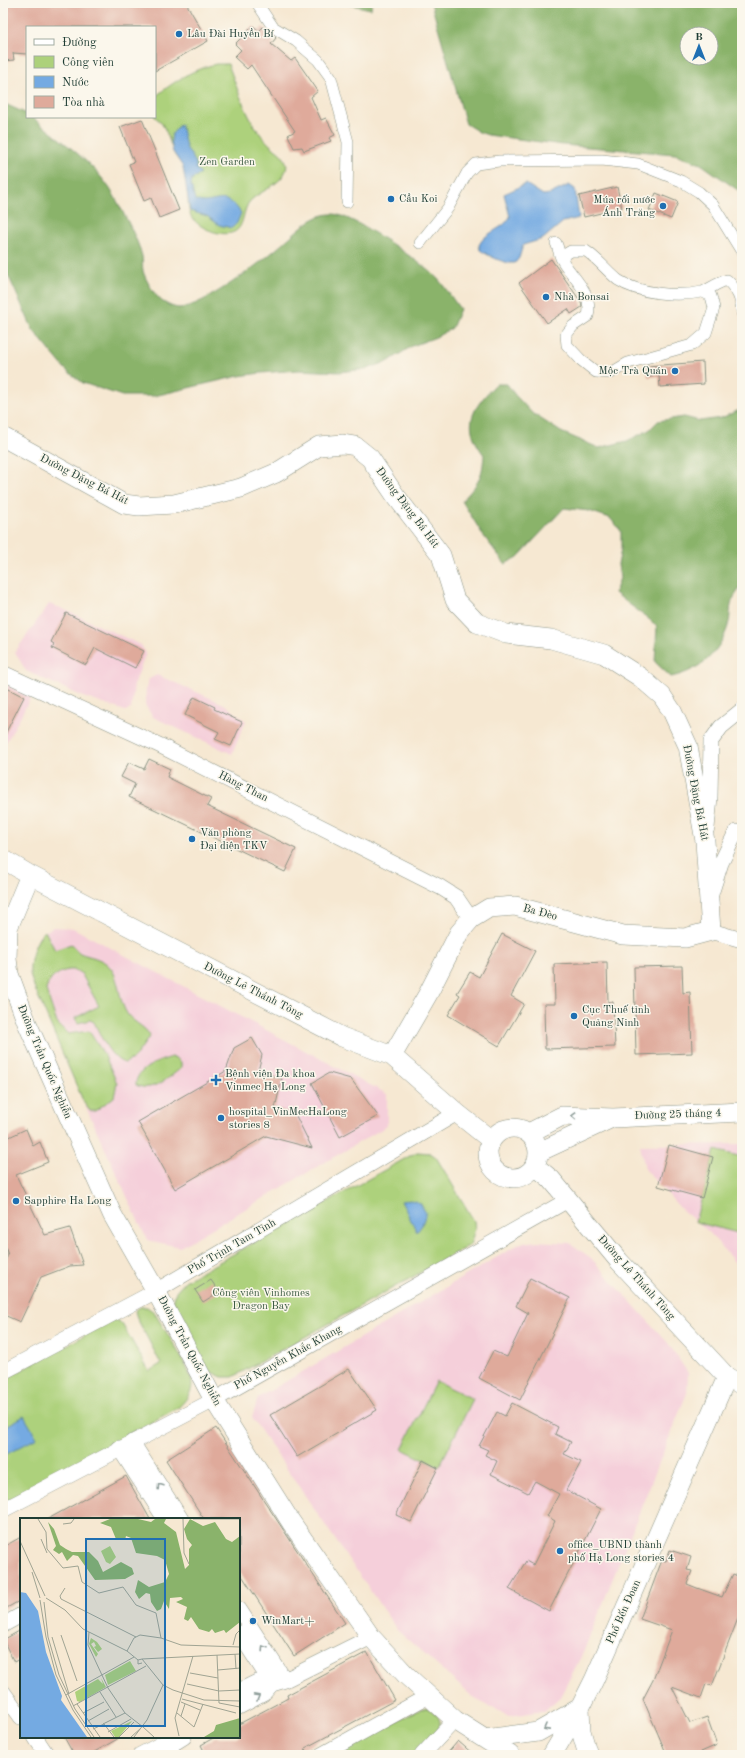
<svg xmlns="http://www.w3.org/2000/svg" width="745" height="1758" font-family="'Old Standard TT',serif">
<rect width="100%" height="100%" fill="#fbf7ec"/>
<filter id="ink" filterUnits="userSpaceOnUse"><feTurbulence type="fractalNoise" baseFrequency=".025" numOctaves="2"/><feDisplacementMap in="SourceGraphic" scale="8" xChannelSelector="R" yChannelSelector="G"/><feConvolveMatrix kernelMatrix="1 2 1 2 8 2 1 2 1" color-interpolation-filters="sRGB"/></filter>
<filter id="wash" filterUnits="userSpaceOnUse"><feTurbulence type="fractalNoise" baseFrequency=".012" numOctaves="4" result="noise"/><feDisplacementMap in="SourceGraphic" scale="16" xChannelSelector="R" yChannelSelector="G"/><feGaussianBlur stdDeviation="0.9" result="paint"/><feColorMatrix in="noise" values="0 0 0 0 0 0 0 0 0 0 0 0 0 0 0 0 0 1.4 0 .05"/><feComposite in="paint" operator="in"/></filter>
<g filter="url(#wash)">
<rect width="100%" height="100%" fill="#f6e8d2"/>
<path fill="#f5cfda" d="M49,604l12,4 80,37 5,8 -12,32 -3,24 -6,2 -39,-13 -60,-27 -11,-19z
M157,675l67,29 22,17 -14,33 -79,-37 -8,-12 1,-17 3,-9z
M3,682l28,15 -28,51z
M53,927l20,1 314,166v32l-207,121 -33,-7 -63,-137 -49,-114 -5,-16 1,-12 8,-25z
M742,1144v127l-33,-39 -27,-22 -37,-41 -5,-24z
M537,1241l33,2 21,15 77,85 20,30 -1,20 -104,260 -23,44 -16,14 -35,5 -34,-17 -78,-69 -145,-212 6,-20 263,-155z"/>
<path fill="#add17b" stroke="#668758" d="M216,64h12c12,31 21,65 48,86 6,4 13,12 10,20 -5,15 -26,21 -36,31 -8,9 -5,26 -16,31 -13,6 -39,-5 -44,-18 -3,-9 -1,-21 -3,-31 0,-5 -2,-13 -4,-17 -3,-5 -8,-9 -10,-15 -4,-11 -8,-28 -18,-34l1,-21c19,-15 37,-27 60,-32z
M45,931l10,19 16,-6c3,3 6,7 9,9 9,4 19,4 28,12 11,9 10,31 17,45 5,12 20,15 25,26l-16,22 -9,5c-14,-3 -25,-28 -31,-41l-4,-2 -12,3 -3,-5 24,-12 -18,-33c-12,-9 -33,3 -35,17l11,33 11,11 21,-3 16,25 12,27 -3,14 -19,14h-5l-6,-8 -49,-114c-2,-5 -4,-10 -5,-16 -1,-12 5,-34 15,-42z
M172,1057l4,1 5,4v6c-12,10 -29,25 -45,17 -1,-16 23,-24 36,-28z
M715,1150l27,7v77l-47,-12z
M417,1152l13,1 6,4 38,64 1,8 -5,16 -237,132h-11l-15,-7 -34,-67 3,-12 9,-10z
M140,1307h7l7,5c9,16 37,56 38,72 0,9 -7,17 -13,23l-176,97v-124l112,-61 7,5 27,47 12,-7 -24,-46 -2,-7z
M436,1381l37,18 -34,68 -37,-18z
M427,1708c28,14 4,31 -9,47h-80l78,-44z"/>
<path fill="#8ab36b" stroke="#547850" fill-rule="evenodd" d="M342,3h30l-1,6z
M431,3h311v190l-41,-29 -26,-10 -112,-9 -75,-10 -9,-3 -13,-8zM687,34h24v24h-24z
M3,103l24,11v3h5c30,25 67,48 85,84 8,15 21,39 25,55 1,5 0,10 1,15 2,8 14,29 22,32 3,2 10,5 14,5 23,0 84,-47 102,-63 14,-12 31,-31 51,-31 18,-1 85,46 100,59 11,10 19,24 28,36l-8,19 -16,9 -24,9 -23,15 -22,8 -28,3 -40,-2 -38,3 -22,3 -85,20h-32l-39,-13 -17,-13 -33,-40 -30,-66z
M496,384h11l8,11 17,18 29,19 38,16 28,-7 22,-11 9,-9 26,-4 16,4 21,-3 21,-9v176c-3,5 -8,11 -10,16 -3,8 -1,17 -4,25 -9,28 -29,45 -57,51l-16,-15 2,-36c-13,-12 -28,-21 -42,-33l5,-15 -2,-13 3,-16v-18l-11,-13 -21,-7 -25,-3 -46,49 -13,7 -22,-29 -21,-34c16,-18 20,-21 22,-46 -23,-31 -12,-46 12,-71z"/>
<path fill="#74aae2" stroke="#4a748b" d="M181,124l5,23 10,16v6l5,4 -9,6 -1,6 4,15c18,8 29,-13 46,13l-4,10 -5,5 -13,-3 -12,-9 -17,-5 -7,-44 -10,-15 -2,-11 1,-7z
M526,184l17,11 7,-1 19,-9 6,4 4,29 -16,4 -20,17 -20,6 -4,13 -4,5c-11,1 -26,-7 -35,-13l-1,-5c7,-14 24,-15 31,-28l-6,-23z
M412,1200l8,3 6,10 -4,12 -5,7 -16,-31z
M24,1416l13,22 -34,18v-28z"/>
<g id="blocks">
<path fill="#dfaa9b" d="M3,3h183l22,38 -53,30v-44h-128v27l-14,-1 1,7 -11,1z
M253,26l6,5 4,-4 13,11 -5,6 20,17 4,-3 23,33 -7,6 10,23 5,-2 9,17 -6,3 2,3 -27,10 -2,-4 -8,1 -6,-13 7,-4 -44,-66 -4,4 -13,-12 7,-7 -6,-6z
M142,119l37,91 -20,8 -8,-20 -7,3 -15,-37 5,-2 -14,-35z
M617,187l5,21 -38,9 -5,-21z
M656,193l22,9 -7,17 -22,-9z
M551,259l30,43 1,5 -11,7 -3,-5 -21,14 -28,-40z
M703,362l1,22 -44,3 -1,-11 -11,1 -1,-11z
M66,613l78,38 -9,17 -40,-20 -9,17 -34,-17 2,-4 -3,-2z
M3,686l21,11 -21,41z
M194,697l21,10 -1,2 28,13 -11,24 -16,-7 4,-7 -34,-17z
M149,759l21,10 -3,8 44,22 -4,7 89,43 -11,23 -156,-75 6,-13 -14,-7 8,-15 15,7z
M502,934l33,17 -24,45 13,8 -25,42 -51,-31 12,-20 -3,-2 13,-21 9,5z
M607,962l1,40h5l2,45 -70,2 -1,-45h11l-1,-40z
M682,966l1,27 7,-1 2,61 -56,2 -2,-88z
M252,1038l10,17 -4,16 24,8 -7,29 20,6 17,34 -46,-12 -91,53 -37,-67 88,-51 8,-23z
M329,1073l22,6 27,37 -38,21 -28,-54z
M26,1129l7,17 7,-4 8,20 -32,13 29,60 25,-7 13,37 -13,1 -29,11 -21,45 -16,-7 2,-9 -3,-2v-38l5,-11 -5,-14v-101z
M669,1145l44,12 -11,41 -44,-12z
M530,1278l40,20 -50,102 -41,-22 14,-27 14,6 21,-44 -12,-7z
M211,1280l8,12 -16,10 -8,-12z
M349,1369l28,41 -80,47 -27,-42z
M512,1403l46,24 -3,7 16,8 -7,12 17,8 -15,28 35,19 -52,102 -40,-22 17,-28 7,4 22,-44 -8,-5 12,-22 -24,-13 -7,12 -37,-19 6,-13 -12,-6 3,-5 -9,-4 18,-34 8,4z
M216,1428l129,195 -51,33 -55,-85v-52h-35l-38,-59z
M423,1460l15,8 -27,54 -15,-7z
M126,1476l24,43h-102z
M21,1537v63l-18,10v-63z
M670,1550l21,7 -4,13 5,1 -5,13 10,4 25,9 11,-23 9,4v30l-30,78 -6,-2 -5,14 -29,-11 18,36 17,-6 10,28 -16,7 2,3h-36l-24,-56 10,-19 19,-50 -32,-11 22,-59 4,1z
M21,1630v28l-7,4 -11,-22z
M367,1652l28,48 -90,48 1,3 -7,4h-93l-5,-10 14,-8h24v-13l49,-26 -1,-3z
M64,1737h57l-32,18h-15z
M458,1741l16,14h-28z"/>
</g>
</g>
<g filter="url(#ink)">
<use href="#blocks" fill-opacity="0" stroke="#8a9283" stroke-width="1"/>
<g fill="none" stroke-linecap="round" stroke-linejoin="round">
<g stroke="#8a9283" stroke-width="12">
<path id="pedestrian" d="M257,3l16,24 23,14 22,19 13,18 17,64 -1,60
M420,243l28,-35 19,-35 9,-9 23,-3 103,-1 36,4 43,17 18,11 14,13 29,47
M556,243c2,4 3,10 5,15 9,18 33,34 27,58l-15,10 -7,9 1,10 14,15 15,12 15,1 17,-10 64,-18 14,-12 8,-25 -3,-12 -8,-4
M561,257l10,-6h15c12,8 21,20 32,29 21,14 60,17 84,12 7,-2 14,-9 25,-12 11,11 14,18 15,33"/>
</g>
<g stroke="#8a9283" stroke-width="16">
<path id="minor" d="M3,673l158,73 279,141 16,10 15,22
M707,828l3,-31 1,-56 10,-14 21,-17
M711,894l10,-31 15,-31
M711,931l31,9
M3,1372l153,-81 301,-178
M132,1442l49,77
M119,1448l46,71
M3,1510l211,-110 354,-200
M239,1609l46,71
M3,1625l18,-10
M239,1633l33,51
M239,1691l18,-9 15,2 13,-4 86,-43
M3,1692l18,25
M239,1707l24,-13 9,-10
M35,1737l12,18
M165,1742l9,13
M140,1755l25,-13h11l8,-5
M321,1755l107,-59
M422,1755l33,-35"/>
</g>
<g stroke="#8a9283" stroke-width="20">
<path id="tertiary" d="M3,437l121,67 15,2 35,-2 67,-16 35,-15 43,-27 24,-2 12,2 15,12 25,37 46,60 14,45 22,23 29,11 45,5 53,15 36,23 22,19 10,15 16,35 17,95 6,90 -26,7 -62,-3 -108,-29 -26,2 -18,11 -12,14 -31,61 -36,62
M3,859l27,16 312,162 50,19 65,57 34,27
M30,875l-22,53 -1,31 2,15 18,49 85,191 44,77 58,109 77,122 80,115 35,38 49,45 55,35
M488 1153a25 25 0 1 1 50 0a25 25 0 1 1-50 0Z
M529,1133l33,-17 51,2 129,-6
M539,1152l71,-33
M535,1166l16,13 68,82 108,116 15,8
M580,1708l1,23 7,24
M485,1739l53,-7 40,-23
M552,1755l28,-47 14,-28 133,-303"/>
</g>
<use href="#pedestrian" stroke="#fff" stroke-width="11"/>
<use href="#minor" stroke="#fff" stroke-width="15"/>
<use href="#tertiary" stroke="#fff" stroke-width="19"/>
</g>
<defs><path id="oneway-chevron" d="M-2-3.5L2.5 0L-2 3.5" fill="none" stroke-width="1.6" stroke-linecap="round" stroke-linejoin="round"/></defs>
<g stroke="#8f9e9a">
<use href="#oneway-chevron" transform="translate(574 1116) rotate(-177)"/>
<use href="#oneway-chevron" transform="translate(160 1486) rotate(-123)"/>
<use href="#oneway-chevron" transform="translate(264 1648) rotate(-123)"/>
<use href="#oneway-chevron" transform="translate(257 1697) rotate(-29)"/>
<use href="#oneway-chevron" transform="translate(546 1728) rotate(151)"/>
</g>
</g>
<g fill="#1f6fb2" stroke="#fbf7ec" stroke-width="1.5">
<circle cx="179" cy="34" r="4"/>
<circle cx="391" cy="199" r="4"/>
<circle cx="663" cy="206" r="4"/>
<circle cx="546" cy="297" r="4"/>
<circle cx="675" cy="371" r="4"/>
<circle cx="192" cy="839" r="4"/>
<circle cx="574" cy="1016" r="4"/>
<path d="M214 1074h4v4h4v4h-4v4h-4v-4h-4v-4h4z"/>
<circle cx="221" cy="1118" r="4"/>
<circle cx="16" cy="1201" r="4"/>
<circle cx="560" cy="1551" r="4"/>
<circle cx="253" cy="1621" r="4"/>
</g>
<g text-anchor="middle" dominant-baseline="central" stroke-width="3" stroke-linejoin="round" paint-order="stroke">
<g font-size="11" fill="#1f3d34" stroke="#fbf7ec" text-anchor="start">
<text x="187" y="34">Lâu Đài Huyền Bí</text>
<text x="399" y="199">Cầu Koi</text>
<text x="655" y="200" text-anchor="end">Múa rối nước<tspan x="655" dy="13">Ánh Trăng</tspan></text>
<text x="554" y="297">Nhà Bonsai</text>
<text x="667" y="371" text-anchor="end">Mộc Trà Quán</text>
<text x="200" y="833">Văn phòng<tspan x="200" dy="13">Đại diện TKV</tspan></text>
<text x="582" y="1010">Cục Thuế tỉnh<tspan x="582" dy="13">Quảng Ninh</tspan></text>
<text x="225" y="1074">Bệnh viện Đa khoa<tspan x="225" dy="13">Vinmec Hạ Long</tspan></text>
<text x="229" y="1112">hospital_VinMecHaLong<tspan x="229" dy="13">stories 8</tspan></text>
<text x="24" y="1201">Sapphire Ha Long</text>
<text x="568" y="1545">office_UBND thành<tspan x="568" dy="13">phố Hạ Long stories 4</tspan></text>
<text x="261" y="1621">WinMart+</text>
</g>
<g font-size="11" fill="#3b5b42" stroke="#fbf7ec">
<text x="227" y="162">Zen Garden</text>
<text x="261" y="1293">Công viên Vinhomes<tspan x="261" dy="13">Dragon Bay</tspan></text>
</g>
<g font-size="11" fill="#1f3d34" stroke="#fbf7ec">
<text transform="translate(84 480) rotate(27)">Đường Đặng Bá Hát</text>
<text transform="translate(407 508) rotate(53)">Đường Đặng Bá Hát</text>
<text transform="translate(243 787) rotate(27)">Hàng Than</text>
<text transform="translate(695 793) rotate(79)">Đường Đặng Bá Hát</text>
<text transform="translate(540 913) rotate(15)">Ba Đèo</text>
<text transform="translate(253 991) rotate(27)">Đường Lê Thánh Tông</text>
<text transform="translate(44 1062) rotate(67)">Đường Trần Quốc Nghiễn</text>
<text transform="translate(678 1115) rotate(-2)">Đường 25 tháng 4</text>
<text transform="translate(232 1247) rotate(-30)">Phố Trịnh Tam Tỉnh</text>
<text transform="translate(636 1278) rotate(48)">Đường Lê Thánh Tông</text>
<text transform="translate(189 1351) rotate(62)">Đường Trần Quốc Nghiễn</text>
<text transform="translate(288 1358) rotate(-29)">Phố Nguyễn Khắc Khang</text>
<text transform="translate(624 1612) rotate(-66)">Phố Bến Đoan</text>
</g>
</g>
<g transform="translate(20 1518)">
<rect width="220" height="220" fill="#f6e8d2"/>
<path d="M90,28l6,11 -6,7 -4,-2 -5,-11zM71,120l6,4 5,7 -4,3 -4,-5 2,-1 -2,-4 -3,2 7,10 -2,3 -7,-13zM110,143l6,10 -28,14 -3,-10zM81,160l5,9 -26,15 -3,-1 -2,-9 23,-13 5,5zM112,203l-13,16h-4l-4,-6z" fill="#add17b"/>
<path d="M90,1h28l13,3 4,-3h11l-2,4 12,9 9,37 4,-4v-16l3,-4 -5,-6 -3,-10 6,-10 13,7 12,-4 11,17 6,3 8,-6v86l-14,11 -2,-3 -9,3 -3,-4 -3,3 -10,-3 -8,-12 -3,4 -4,-2 3,-12 -11,-5 7,-3 -2,-2 -11,1 -1,11 -5,-8 -3,8 -4,2 -6,-9 -1,-8 -4,-1 -7,6 -4,-7 3,-12 11,7 16,-5 4,-8 -4,-14 -8,-4 -21,-3 -5,-15 -5,-2 -1,4 -9,-1 -5,-12 -11,-4zM28,4l6,7 6,16 6,4 6,3h17l9,9 5,11 18,-10 11,6 2,6 -9,5 -30,1 -17,-24 -5,-1 -6,6 -5,-9 -3,2 -6,-4 3,-4zM220,200v19h-36l10,-6 2,-6z" fill="#8ab36b"/>
<path d="M0,74l6,1 12,18 8,41 16,44 -1,4 26,37h-67z" fill="#74aae2"/>
<path fill="none" stroke="#a0a493" stroke-width="1" d="M18,1l8,13 1,17 16,19 15,-2 4,16 17,11 24,-6 13,18 20,8 5,25M163,1l1,34 5,11M173,1h47M43,6l8,-1 3,-4M21,21l6,14M0,23l25,55M12,54l8,26M45,70l-5,8 1,3 75,38M26,80l19,12 18,19 44,22 11,9M20,82l6,37 10,38 17,35 18,27M24,84l4,35 11,38 16,34 19,28M69,114l-1,13 20,43 17,25 18,14M41,117l16,46M32,119l17,57M213,127l3,-11 4,-4M107,133l7,-13 6,-3 21,3 20,7 59,2M215,136l1,15M197,137l2,48 21,4M122,141l98,-5M122,145l-4,1v-4l4,-1 21,26 10,5 31,10 36,1M198,152l22,-2M170,155l28,5M167,166l32,7 21,-1M80,174l16,25M46,177l68,-38M162,181l54,14M161,184l19,8M57,186l23,33M53,188l73,-40M63,195l21,-11M157,195l17,14 9,-23M161,198l4,-12M68,203l21,-12M83,206l22,-11M84,206l10,13M123,209l11,10M73,211l11,-5M88,214l23,-13M159,218l-4,-18 18,-62M99,219l15,-15M111,219l10,-9M114,219l13,-17 16,-35"/>
<path fill="#1f6fb2" fill-opacity="0.15" stroke="#1f6fb2" stroke-width="2" d="M66,21h79v187h-79z"/>
<rect width="220" height="220" fill="none" stroke="#1f3d34" stroke-width="2"/>
</g>
<rect width="745" height="1758" fill="none" stroke="#fbf7ec" stroke-width="16"/>
<rect x="26" y="26" width="130" height="92" fill="#fbf7ec" stroke="#a3ada2"/>
<rect x="34" y="39" width="20" height="6" fill="#ffffff" stroke="#a3ada2"/>
<text x="62" y="46" font-size="12" fill="#1f3d34">Đường</text>
<rect x="34" y="56" width="20" height="12" fill="#add17b" stroke="#a3ada2"/>
<text x="62" y="66" font-size="12" fill="#1f3d34">Công viên</text>
<rect x="34" y="76" width="20" height="12" fill="#74aae2" stroke="#a3ada2"/>
<text x="62" y="86" font-size="12" fill="#1f3d34">Nước</text>
<rect x="34" y="96" width="20" height="12" fill="#dfaa9b" stroke="#a3ada2"/>
<text x="62" y="106" font-size="12" fill="#1f3d34">Tòa nhà</text>
<g transform="translate(699 46)"><circle r="19" fill="#fbf7ec" stroke="#a3ada2"/>
<path d="M0-3L7 15L0 10L-7 15Z" fill="#1f6fb2"/>
<text y="-6" font-size="11" font-weight="bold" text-anchor="middle" fill="#1f3d34">B</text>
</g>
</svg>
